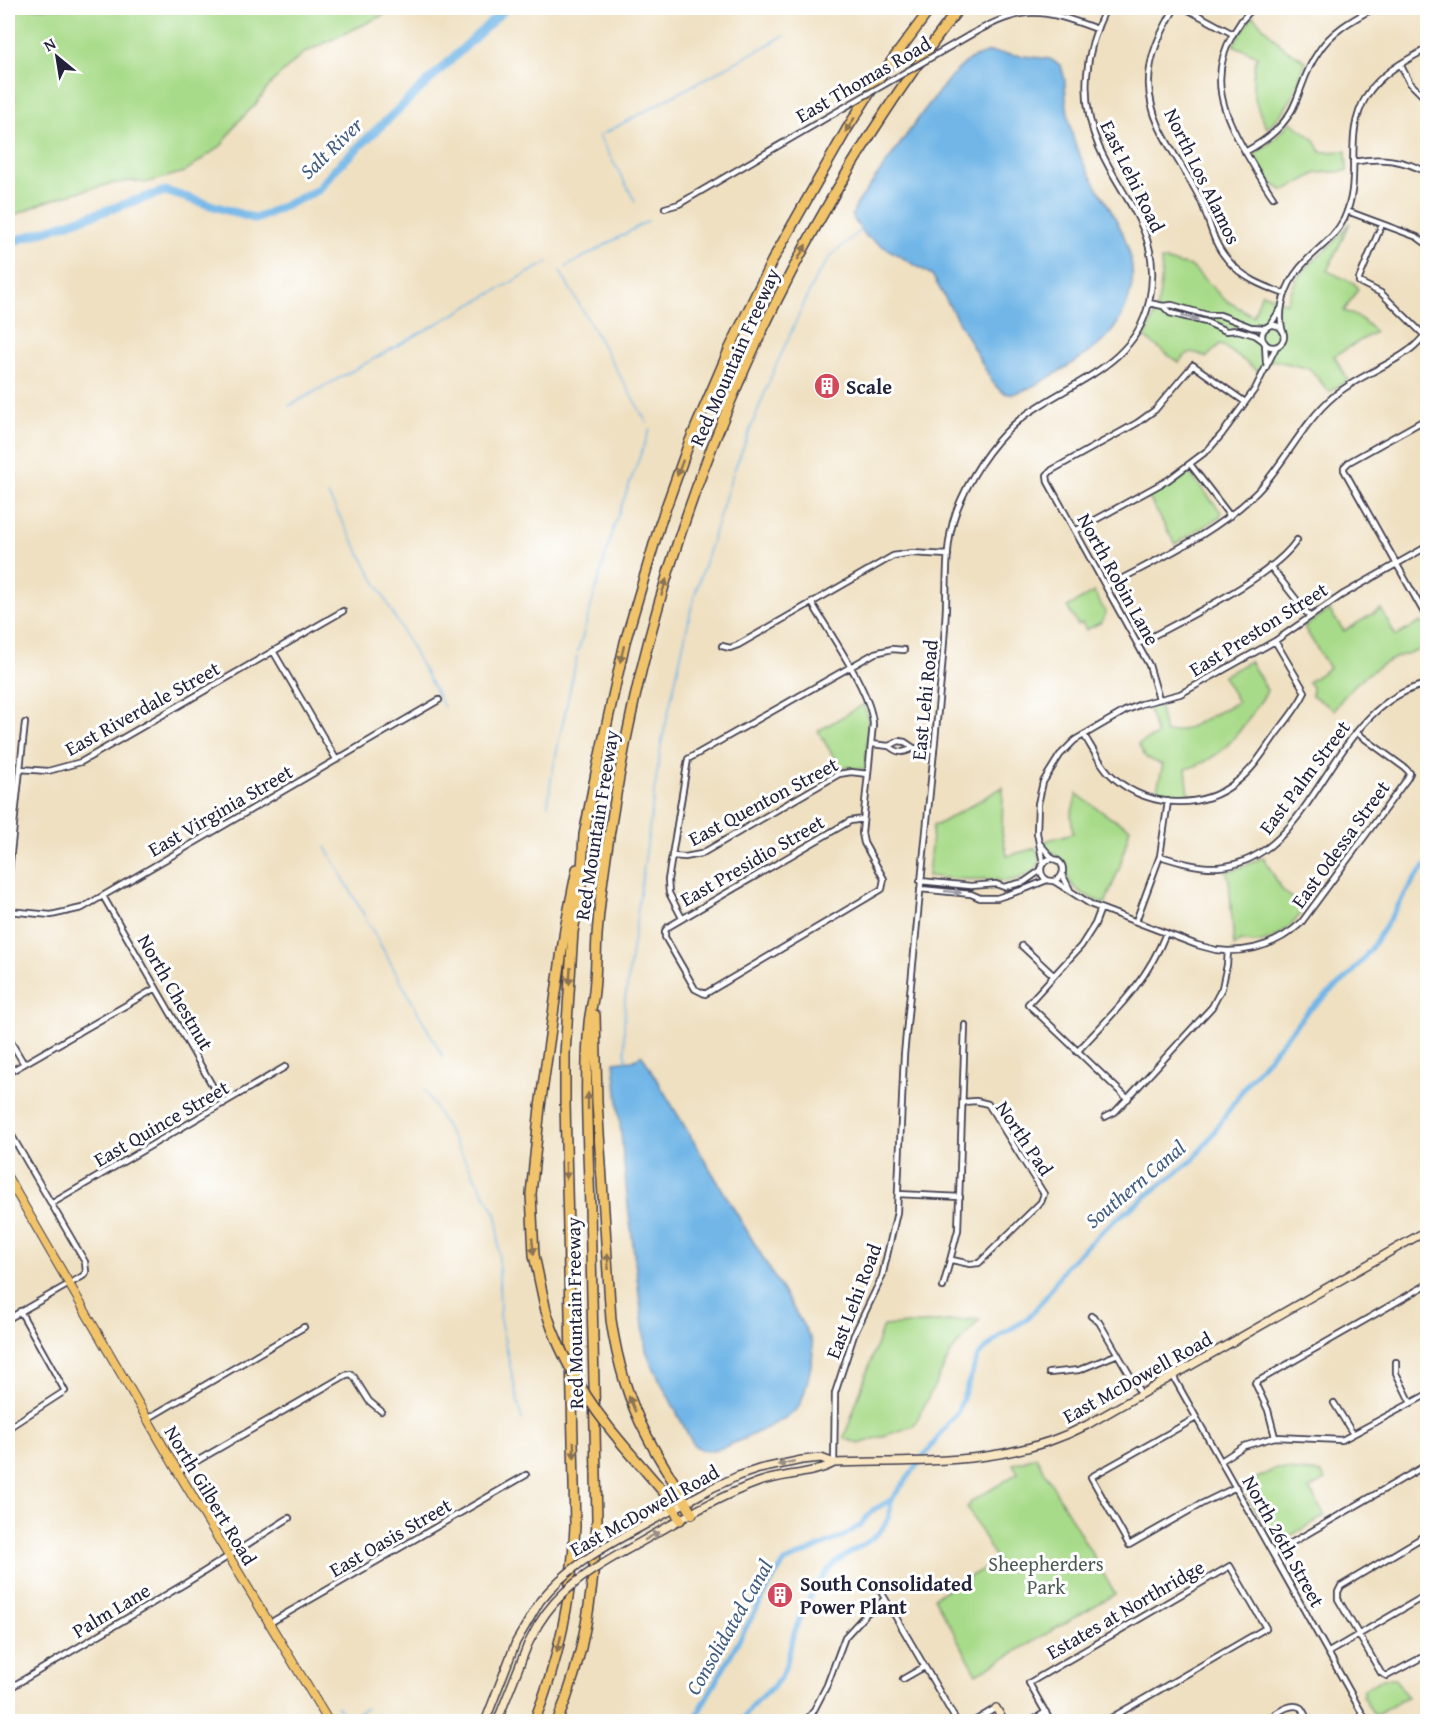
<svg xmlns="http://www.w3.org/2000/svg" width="1435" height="1729" font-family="'Gentium Book Plus',serif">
<rect width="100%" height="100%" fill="#fff"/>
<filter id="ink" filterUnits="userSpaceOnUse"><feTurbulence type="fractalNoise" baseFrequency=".0167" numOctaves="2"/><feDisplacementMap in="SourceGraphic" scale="12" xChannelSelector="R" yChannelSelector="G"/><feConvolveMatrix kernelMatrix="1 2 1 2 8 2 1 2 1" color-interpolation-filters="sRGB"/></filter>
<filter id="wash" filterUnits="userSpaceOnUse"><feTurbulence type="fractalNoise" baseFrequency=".008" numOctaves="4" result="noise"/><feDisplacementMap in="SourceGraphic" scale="24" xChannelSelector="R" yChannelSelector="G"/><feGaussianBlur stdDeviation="1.35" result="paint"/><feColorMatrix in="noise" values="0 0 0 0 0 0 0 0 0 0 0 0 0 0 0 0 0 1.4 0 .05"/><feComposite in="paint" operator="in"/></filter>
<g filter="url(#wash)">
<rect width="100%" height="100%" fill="#efe0c1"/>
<path fill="#a8db89" stroke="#657e62" stroke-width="1.5" d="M8,8h390l-94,45 -32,29 -17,23 -18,18 -15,22 -38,27 -39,11 -13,-2 -22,3 -40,10 -25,8 -37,16z
M1253,16l31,32 22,13 -14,37 -9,14 -16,16c-14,-25 -18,-45 -10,-72l-24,-11z
M1291,122l24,18 6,12 25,-1 1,20 -30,2 -33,18 -16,-10 -14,-23 2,-6 12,-7z
M1350,223l-23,48 27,12 4,6 -14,22c13,5 22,10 31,21l-41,24 14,24 -19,12 -19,-23 -38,-9 -14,11 -38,-27 -14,14c-10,-8 -22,-6 -27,5l-35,-26c14,-22 19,-51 17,-77l30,6 34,34 28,16 9,-23 25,10c8,-30 19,-35 41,-55 8,-8 15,-17 22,-25z
M1187,474l4,1 30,37 -1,5 -45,27 -27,-48z
M1094,592l12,21 -4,9 -16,8 -4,-7 -4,2 -11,-18z
M1381,609l15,27 25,-14 6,6v21c-39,6 -71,28 -93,61l-22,-15v-8l-4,-5 21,-14 -25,-41 25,-17 15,21z
M1250,661l17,29 -2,5c-23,32 -39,64 -79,74l3,27 -33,-3 7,-28 -17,-7 -8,-14 19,-9 -9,-27 11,-4 6,29 21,-4 52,-27 -15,-26z
M864,704l5,16 -4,50 -16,-3 -8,2 -23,-38z
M1003,787l-1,46 5,23 29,-8 4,13c-4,13 -24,20 -36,20 -6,0 -13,-2 -19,-2 -19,1 -38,0 -57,-3l5,-51h4z
M1077,794l34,24 19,10 -10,38 -15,38c-14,-5 -33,-13 -38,-28 -1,-5 0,-9 -2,-14l-17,-13 -3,-8 28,-8 -2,-18z
M1263,857l20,34 22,17c-11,16 -26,30 -46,35 -6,1 -13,-1 -19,-2l-6,5 -5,-67 -3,-7 21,-7z
M980,1319l-28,32 -38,75 -55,18 -15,-6 39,-112z
M1036,1457l79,137 -138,80 -43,-77 63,-36 -30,-54 5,-6 46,-28 -5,-9z
M1275,1469l46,4 5,7 -17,9 16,27 -49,28 -34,-58z
M1383,1678h12l12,19 -32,19 -13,-20 3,-2 -2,-4z"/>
<path fill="#71b6e7" stroke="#4a6c91" stroke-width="1.5" d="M989,52l61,7 10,6c6,10 5,23 6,35 2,14 4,28 8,41 16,48 63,89 58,142 -2,19 -12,40 -25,54 -12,14 -81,58 -98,57 -8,-1 -13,-7 -17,-13l-60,-106 -65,-38 -11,-14 -4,-8 5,-11 66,-92 29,-37 18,-16z
M642,1055l164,275c4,7 8,14 7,22 -1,12 -9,49 -16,57 -10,11 -74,41 -88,42 -7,0 -12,-3 -16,-7l-41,-79 -6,-15 -18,-145 -14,-143 19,-2z"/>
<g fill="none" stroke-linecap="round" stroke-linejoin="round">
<path stroke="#71b6e7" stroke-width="1.5" d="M603,134l181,-98
M600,135l-1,1 36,65
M566,267l82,-46
M560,271l87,152
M289,406l259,-144
M328,495l116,212
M578,652l37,-129 35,-94
M548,805l3,-26 26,-123
M326,847l117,210
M626,1061l-2,-27 1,-34 36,-255 32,-144 39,-125 41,-104 30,-66 13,-29 16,-22 30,-26
M424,1089l72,125 2,9 2,97 22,100
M338,1706l9,13 19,-11"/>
<path stroke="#71b6e7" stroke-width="5" d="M693,1722l82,-146 10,-14 59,-26 15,-10 14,-16 18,-10 67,-89 20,-55 23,-21 26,-16 18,-21 21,-32 44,-42 83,-64 19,-25 36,-53 59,-70 43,-37 20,-25 44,-70 14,-17
M741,1722c5,-7 9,-13 14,-19 9,-8 19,-16 26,-26 8,-14 8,-30 13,-44 8,-22 21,-48 36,-65 20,-24 61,-24 61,-68"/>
<path stroke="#71b6e7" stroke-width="9" d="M8,243l157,-52 91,28 62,-29 16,-20 172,-162"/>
</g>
</g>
<g filter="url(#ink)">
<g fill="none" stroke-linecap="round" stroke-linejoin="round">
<g stroke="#413e4f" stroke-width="8">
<path id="street" d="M1175,8c-14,24 -27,48 -26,77 1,44 34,77 52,116 9,20 11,41 26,58 15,19 36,27 58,35
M1185,8l48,26c-25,43 -10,80 13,119 9,15 17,30 27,44
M1233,34l9,-14 11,-12
M970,35c54,-30 71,-27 127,-6
M1400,64l10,19 18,18
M1245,152c22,-12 42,-27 51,-51 7,-17 11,-33 21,-47 13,-22 35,-34 57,-46
M1353,162c27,-5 50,-3 75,11
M665,208l14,-4 140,-82
M1347,211l70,26 11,8
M1382,224l-23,55v3l22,11 43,42
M1149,303l14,3 9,-1 35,10h13l31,12 15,1
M1163,306l7,7 36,9 20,9 11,-1 18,5 7,5
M1270,325l10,-15
M1262 336a11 11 0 1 1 22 0a11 11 0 1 1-22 0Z
M1282,329c-5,-26 7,-51 25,-69 14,-14 28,-23 37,-41 20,-43 -3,-81 23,-124 14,-22 38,-34 61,-47
M1265,343l1,20
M1428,418l-79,44 -5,5v3l84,150
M1190,464l40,52
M1075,531l93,-51 40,-30 14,-16 33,-45 21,-42
M1270,566l40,51
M1106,587c52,-28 109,-53 151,-95 28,-29 46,-70 77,-96 22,-19 51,-28 74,-45 8,-5 13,-12 20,-19
M812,603c17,30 59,88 61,121l-11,109 2,10 20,36 -2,10 -177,105 -10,-5 -30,-52v-6l3,-4 182,-106 13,-2
M1138,644c43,-24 133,-65 159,-104
M722,646l8,2 8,-3 155,-89 18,-3 37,2
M273,651l63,108
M1159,699l-10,-34 -101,-183 -1,-7 5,-5 85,-47 18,-13 38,-45 52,37
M1084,735c8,13 15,27 25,38 33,34 89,39 126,10 18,-13 29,-32 41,-49 10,-13 22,-27 29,-42l-30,-51
M871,744l18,2 10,-5 6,1 9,6 20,2
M889,746c10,8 14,7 25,2
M20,769l28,2 33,-9 262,-151
M1040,844l13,15
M672,856l13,1 16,-3 138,-80 12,-2 17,2
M1160,856c19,6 38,12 58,11 99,-7 111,-164 210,-183
M1041 870a11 11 0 1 1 22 0a11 11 0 1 1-22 0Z
M1043,863l-6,-30 1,-29 5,-22 17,-27 15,-15 50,-29 16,-7 39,-10 13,-7 82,-46 67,-46 86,-49
M1062,874l8,16
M8,880l17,-157
M920,881l51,5 25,-2 8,3 20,-5 17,-12
M1054,881l38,24 105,40 19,5 12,1
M920,889l51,5 9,4h17l28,-9 22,-9
M103,896l120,208
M1101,908l-6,16 -14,22 -53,58 100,95
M8,911l43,4 31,-7 357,-208
M682,918l-13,-25 -1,-13 20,-121 187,-106 17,-4 12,1
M1136,921l24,-65 8,-55
M1022,946l31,29
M8,1037l16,27
M1077,1052c36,-39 69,-68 89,-119
M8,1073l148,-85
M1105,1117l10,-5 97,-105 10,-19 5,-23 1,-14c28,0 52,-9 73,-28l106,-144 3,-6 -5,-5 -48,-35
M8,1129l77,133 1,10 -3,4 -75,43
M898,1194l62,3
M51,1204l234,-137
M952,1260l18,4 9,-1 62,-61 3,-8 -56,-90 -12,-3 -13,1
M943,1287l15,-57 7,-205
M1091,1316l8,6 42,72
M1396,1362v11l15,30
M1049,1373l30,-3 39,-16
M1173,1376l194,346
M1334,1403l19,31
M1196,1418l-105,59 38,68 72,-41 35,-17
M147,1419l157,-92
M8,1428l57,-37 -45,-80
M1275,1437l-7,-27 -13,-27 173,-99
M1221,1461l23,-15 31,-9 67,3 86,-46
M834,1463l1,-70 19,-58 28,-58 15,-65 7,-157 37,-376c2,-24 4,-48 5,-72 1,-36 -1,-74 15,-107 14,-31 35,-62 62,-83 46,-35 112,-50 126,-115 15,-68 -25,-99 -50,-155 -20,-46 -15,-95 7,-139
M178,1472l168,-97 5,-1 3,3 15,24 12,10
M1428,1534l-87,52 -3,6v7l43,74 6,3 41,-22
M1420,1538l8,12
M1274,1553l154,-89
M880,1590l77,132
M268,1624l258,-149
M1329,1652l99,-58
M903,1679l21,-12
M8,1689l178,-106 103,-65
M805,1722l8,-10 14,-27 18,-48 22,-24 18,-14
M973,1722l23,-14
M1030,1722l16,-10
M1051,1722l-22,-39 201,-117 36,62 -162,94
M1263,1722c9,-5 28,-22 38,-14 3,3 5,10 8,14"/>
</g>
<g stroke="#413e4f" stroke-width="10">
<path id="secondary" d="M630,1533l82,-45 26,-12 21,-7 43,-9 19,-2 13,5c87,-3 174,4 253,-38l341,-195
M623,1552c44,-24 88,-53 136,-70 24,-8 55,-8 75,-19
M996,1708l8,14
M485,1722l31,-80 24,-41
M497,1722l31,-78 10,-19"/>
</g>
<g stroke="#413e4f" stroke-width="10">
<path id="primary" d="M8,1178l170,294 151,250"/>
</g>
<g stroke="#413e4f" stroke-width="12">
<path id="highway" d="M595,1015l2,87 14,218c6,40 16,78 35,114 14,28 32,53 46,80
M546,1311l-12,-56 -3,-61 9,-87 25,-178 12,-60
M624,1446l43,50 13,24
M534,1722c26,-63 38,-129 41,-196l-10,-424v-48l8,-122 8,-46 3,-51 12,-62 29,-131 35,-118 29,-81 40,-93 43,-89 75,-132 32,-51 52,-70
M557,1722c28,-65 37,-134 40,-203 -2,-104 -5,-208 -7,-312 -2,-61 -6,-123 -1,-184 1,-11 4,-21 5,-32 2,-18 2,-37 3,-56 4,-53 13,-106 22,-158 49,-279 169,-545 340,-769"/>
</g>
<use href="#street" stroke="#fff" stroke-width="4.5"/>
<use href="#secondary" stroke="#f9e7c3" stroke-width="7"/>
<use href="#primary" stroke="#f1c36a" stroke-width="8"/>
<use href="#highway" stroke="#f1c36a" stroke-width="9"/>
<g stroke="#413e4f" stroke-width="8" stroke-linecap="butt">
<path id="street-bridge" d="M819,122l151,-87"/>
</g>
<g stroke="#413e4f" stroke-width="10" stroke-linecap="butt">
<path id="secondary-bridge" d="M540,1601c25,-31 55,-49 90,-68
M538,1625c21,-35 51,-54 85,-73"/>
</g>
<g stroke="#413e4f" stroke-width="12" stroke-linecap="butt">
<path id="highway-bridge" d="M546,1311c16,51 43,94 78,135"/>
</g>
<use href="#street-bridge" stroke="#fff" stroke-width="4.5"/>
<use href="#secondary-bridge" stroke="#f9e7c3" stroke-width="7"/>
<use href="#highway-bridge" stroke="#f1c36a" stroke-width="9"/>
</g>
<defs><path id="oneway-solid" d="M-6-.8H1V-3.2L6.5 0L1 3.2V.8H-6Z" transform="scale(1.5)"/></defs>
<g fill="#8a7252">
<use href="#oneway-solid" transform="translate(850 125) rotate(122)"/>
<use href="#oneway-solid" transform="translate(802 252) rotate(-61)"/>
<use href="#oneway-solid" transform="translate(680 468) rotate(110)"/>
<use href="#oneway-solid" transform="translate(664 587) rotate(-73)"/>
<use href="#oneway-solid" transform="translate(622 654) rotate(103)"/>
<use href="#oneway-solid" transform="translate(570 976) rotate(94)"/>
<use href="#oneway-solid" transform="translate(588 1101) rotate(-90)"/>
<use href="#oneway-solid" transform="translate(566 1171) rotate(89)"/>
<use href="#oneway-solid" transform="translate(533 1246) rotate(84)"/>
<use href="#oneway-solid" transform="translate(608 1261) rotate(-94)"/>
<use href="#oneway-solid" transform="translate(632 1404) rotate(-113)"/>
<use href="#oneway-solid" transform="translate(574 1450) rotate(89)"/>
<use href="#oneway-solid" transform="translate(559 1644) rotate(104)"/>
</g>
<g fill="#9c9ca7">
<use href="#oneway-solid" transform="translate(1190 318) rotate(14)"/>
<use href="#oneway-solid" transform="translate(953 892) rotate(6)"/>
</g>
<g fill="#988e86">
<use href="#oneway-solid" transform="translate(786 1463) rotate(168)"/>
<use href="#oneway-solid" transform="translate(652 1536) rotate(-29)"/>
</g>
</g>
<defs>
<g id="building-disc" transform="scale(1.35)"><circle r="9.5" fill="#d1495b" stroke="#fff"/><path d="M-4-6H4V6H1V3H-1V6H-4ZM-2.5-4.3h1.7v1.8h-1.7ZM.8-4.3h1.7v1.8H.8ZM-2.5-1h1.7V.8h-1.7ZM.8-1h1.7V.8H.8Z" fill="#fff"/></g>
</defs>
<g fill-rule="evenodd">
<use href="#building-disc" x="827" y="386"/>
<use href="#building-disc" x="780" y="1595"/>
</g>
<g text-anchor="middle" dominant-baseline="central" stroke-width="6" stroke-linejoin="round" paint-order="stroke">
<g font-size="20" fill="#22223b" stroke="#fff">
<text transform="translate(863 79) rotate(-30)">East Thomas Road</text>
<text transform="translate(1133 176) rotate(64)">East Lehi Road</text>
<text transform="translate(1203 176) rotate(64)">North Los Alamos</text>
<text transform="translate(734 357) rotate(-66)">Red Mountain Freeway</text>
<text transform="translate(1119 579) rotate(61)">North Robin Lane</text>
<text transform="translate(1258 629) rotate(-32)">East Preston Street</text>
<text transform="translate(924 700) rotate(-84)">East Lehi Road</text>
<text transform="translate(142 708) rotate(-29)">East Riverdale Street</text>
<text transform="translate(1304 777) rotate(-53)">East Palm Street</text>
<text transform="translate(763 801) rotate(-28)">East Quenton Street</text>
<text transform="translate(220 810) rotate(-30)">East Virginia Street</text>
<text transform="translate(596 825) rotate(-81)">Red Mountain Freeway</text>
<text transform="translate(1340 844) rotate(-54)">East Odessa Street</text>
<text transform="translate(752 860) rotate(-30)">East Presidio Street</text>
<text transform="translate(176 992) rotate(60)">North Chestnut</text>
<text transform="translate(161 1123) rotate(-30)">East Quince Street</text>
<text transform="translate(1025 1138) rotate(56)">North Pad</text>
<text transform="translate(853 1301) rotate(-69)">East Lehi Road</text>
<text transform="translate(574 1313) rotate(-91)">Red Mountain Freeway</text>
<text transform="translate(1137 1377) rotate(-29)">East McDowell Road</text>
<text transform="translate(211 1495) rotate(59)">North Gilbert Road</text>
<text transform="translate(644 1510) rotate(-29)">East McDowell Road</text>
<text transform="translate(390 1537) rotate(-30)">East Oasis Street</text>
<text transform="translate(1284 1541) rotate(61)">North 26th Street</text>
<text transform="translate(1125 1609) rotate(-30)">Estates at Northridge</text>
<text transform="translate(111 1610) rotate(-31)">Palm Lane</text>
</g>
<g font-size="20" font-weight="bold" fill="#22223b" stroke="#fff" text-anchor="start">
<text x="846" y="386">Scale</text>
<text x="800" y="1583">South Consolidated<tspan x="800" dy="23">Power Plant</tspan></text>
</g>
<g font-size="20" fill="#4a5a52" stroke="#fff">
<text x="1046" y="1563">Sheepherders<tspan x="1046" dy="23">Park</tspan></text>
</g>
<g font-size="21" font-style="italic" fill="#425d80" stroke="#fff">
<text transform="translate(331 148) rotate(-44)">Salt River</text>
<text transform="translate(1135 1184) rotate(-40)">Southern Canal</text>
<text transform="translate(729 1627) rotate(-60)">Consolidated Canal</text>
</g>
</g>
<rect width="1435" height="1729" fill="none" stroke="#fff" stroke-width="30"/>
<g transform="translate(57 57) rotate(330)" stroke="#ffffff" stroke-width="4.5" paint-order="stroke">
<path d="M0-4.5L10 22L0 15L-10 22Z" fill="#22223b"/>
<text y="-9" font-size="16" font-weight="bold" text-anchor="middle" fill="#22223b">N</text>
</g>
</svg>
